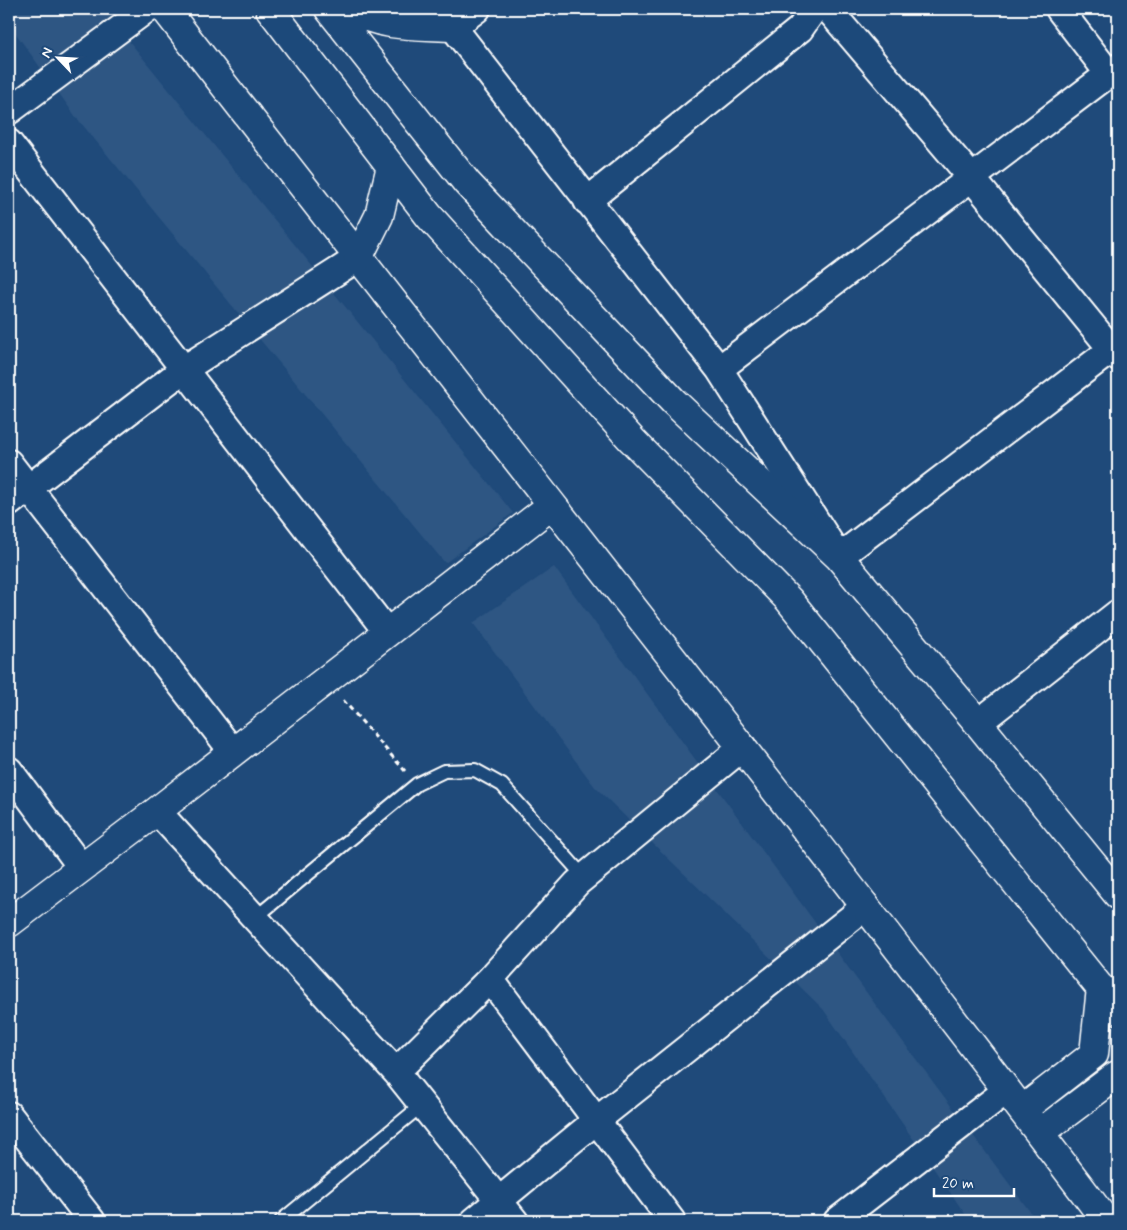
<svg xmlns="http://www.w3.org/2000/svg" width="1127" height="1230" font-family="Mynerve,sans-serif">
<rect width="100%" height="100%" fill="#1f4a7a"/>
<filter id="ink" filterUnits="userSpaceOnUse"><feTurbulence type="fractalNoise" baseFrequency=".02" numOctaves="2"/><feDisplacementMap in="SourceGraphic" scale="10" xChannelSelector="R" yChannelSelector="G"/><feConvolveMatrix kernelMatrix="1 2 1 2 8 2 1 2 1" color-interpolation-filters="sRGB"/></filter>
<g filter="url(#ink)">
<path fill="#2e5683" d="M9,9h94l410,504 -68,50 -369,-446 -67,-93z
M554,567l332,452 151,202h-67l-147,-212 -228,-222 -122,-164z"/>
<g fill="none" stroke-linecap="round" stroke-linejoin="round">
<g stroke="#fff" stroke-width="16">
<path id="service" d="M255,918l162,-134 27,-13 31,-1 27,15 82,92
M281,1221l141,-116"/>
</g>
<g stroke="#fff" stroke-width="30">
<path id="minor" d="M439,9l280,360 120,188 272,-207
M828,9l143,168 147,180
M1059,9l50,65
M453,27l24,-18
M9,111l138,-102
M9,143l378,489
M587,201l213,-172 14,-20
M719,369l399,-302
M9,463l224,289
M9,503l175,-134 174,-111
M978,723l140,-110
M9,770l72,97
M157,811l239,261 119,149
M490,979l182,242
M396,1072l94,-93 87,-96 166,-136
M9,1115l83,106
M474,1221l123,-101 269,-214
M837,1221l170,-131"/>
</g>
<g stroke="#fff" stroke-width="31">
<path id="tertiary" d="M165,9c313,404 633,804 941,1212
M9,923l148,-112 395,-306"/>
</g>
<g stroke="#fff" stroke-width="31">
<path id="primary" d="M270,9l159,207 203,224 157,160 329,410
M329,9l138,174 207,219 165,155 139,166 140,172
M352,9c29,19 68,16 101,18
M358,258l21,-42 12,-50
M1022,1110l72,-56 7,-66
M1040,1133l77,-58h1"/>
</g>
<path stroke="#fff" stroke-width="3" stroke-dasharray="5 4" stroke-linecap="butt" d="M343,700l62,71"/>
<use href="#service" stroke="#1f4a7a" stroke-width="12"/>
<use href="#minor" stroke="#1f4a7a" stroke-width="26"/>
<use href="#tertiary" stroke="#1f4a7a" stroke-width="28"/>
<use href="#primary" stroke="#1f4a7a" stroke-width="28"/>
</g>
</g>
<rect width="1127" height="1230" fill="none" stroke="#1f4a7a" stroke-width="30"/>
<rect x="15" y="15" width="1097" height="1200" fill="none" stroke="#fff" stroke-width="2" filter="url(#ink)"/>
<g transform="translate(58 58) rotate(295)" stroke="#1f4a7a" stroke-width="4" paint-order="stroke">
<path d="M0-4L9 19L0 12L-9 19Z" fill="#ffffff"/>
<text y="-8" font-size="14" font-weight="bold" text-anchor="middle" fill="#ffffff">N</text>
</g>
<path d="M934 1188v8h80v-8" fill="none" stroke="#ffffff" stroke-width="2.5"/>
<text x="942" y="1188" font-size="15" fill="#ffffff" stroke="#1f4a7a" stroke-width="4" paint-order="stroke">20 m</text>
</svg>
